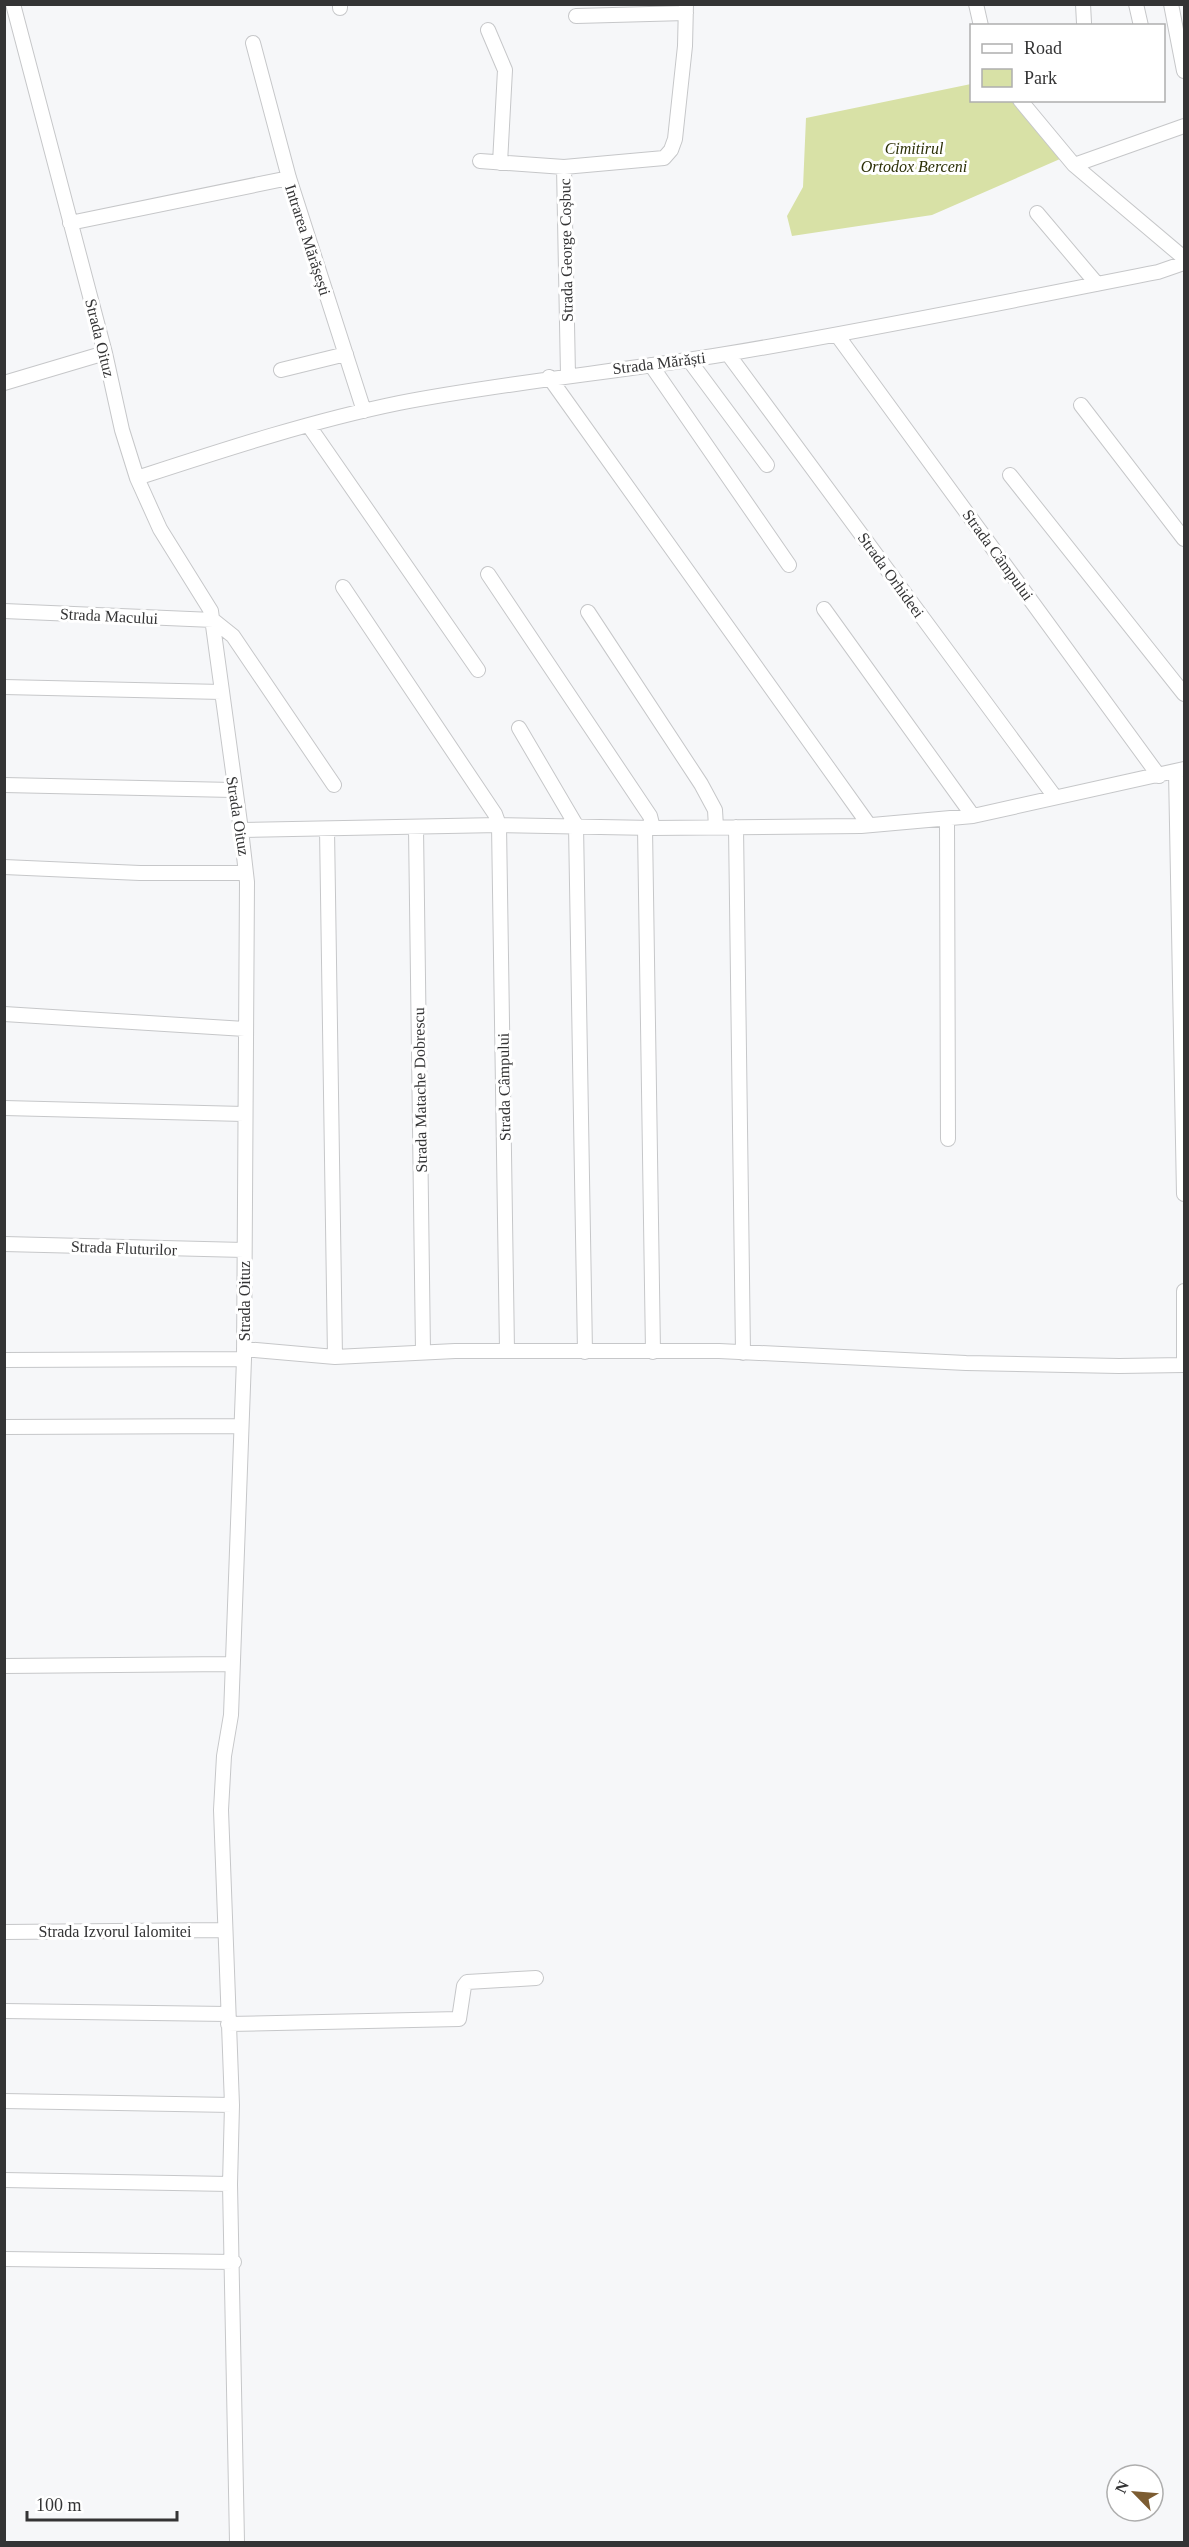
<svg xmlns="http://www.w3.org/2000/svg" width="1189" height="2547" font-family="Georgia,serif">
<rect width="100%" height="100%" fill="#f6f7f9"/>
<path fill="#d8e1a6" d="M971,84l1,16 44,1 44,58 -128,56 -140,21 -5,-20 16,-29 3,-69z"/>
<g fill="none" stroke-linecap="round" stroke-linejoin="round">
<g stroke="#c6c7c9" stroke-width="16">
<path id="minor" d="M13,4l92,349 17,77 15,48 23,51 51,82 30,219 6,52 -3,477 -13,356 -7,41 -3,54 11,295 -2,79 7,358
M340,4v4
M976,4l5,22
M1083,4l1,19
M1136,4l5,22
M1171,4l13,67
M576,16l110,-3
M488,30l17,40 -5,93
M253,43l36,135 75,233
M1020,100l54,65 110,93
M480,161l84,6 100,-9 7,-8 4,-11 10,-93 1,-42
M1074,165l110,-39
M564,167l4,208
M1037,213l60,71
M70,223l219,-45
M837,335l322,441
M728,354l327,443
M689,360l78,105
M651,365l138,200
M281,370l65,-16
M549,377l320,448
M4,383l101,-30
M1081,405l103,134
M309,426l169,244
M1010,475l174,219
M137,478c86,-28 174,-57 262,-75 108,-21 218,-31 327,-49 144,-24 288,-54 432,-82l26,-9
M488,574l162,242 3,12
M343,587l152,227 4,11 8,525
M824,609l149,207
M4,611l209,9 20,16 101,149
M588,612l113,172 14,26 1,17
M4,687l218,5
M519,728l57,97 9,527
M1176,771l8,423
M4,785l229,5
M947,820l1,319
M736,827l7,526
M416,828l7,524
M645,828l8,524
M327,829l8,528
M241,830l258,-5 154,3 208,-2 112,-10 211,-47
M4,867l136,6h106
M4,1014l241,15
M4,1108l240,6
M4,1244l240,6
M244,1349l91,8 120,-6h264l247,12 153,3 65,-1
M4,1360l240,-1
M1184,1365v-74
M4,1427l237,-1
M4,1666l227,-2
M4,1932l221,-2
M4,2011l224,3
M228,2024l231,-5 5,-33 3,-4 69,-4
M4,2101l228,4
M4,2180l226,4
M4,2259l230,3"/>
</g>
<use href="#minor" stroke="#fff" stroke-width="14"/>
</g>
<g text-anchor="middle" dominant-baseline="central" stroke-width="6" stroke-linejoin="round" paint-order="stroke">
<g font-size="16" font-style="italic" fill="#2c3007" stroke="#fff">
<text x="914" y="148">Cimitirul<tspan x="914" dy="18">Ortodox Berceni</tspan></text>
</g>
<g font-size="16" fill="#343435" stroke="#fff">
<text transform="translate(308 240) rotate(72)">Intrarea Mărășești</text>
<text transform="translate(566 250) rotate(-91)">Strada George Coșbuc</text>
<text transform="translate(100 338) rotate(76)">Strada Oituz</text>
<text transform="translate(659 363) rotate(-7)">Strada Mărăști</text>
<text transform="translate(998 555) rotate(54)">Strada Câmpului</text>
<text transform="translate(891 575) rotate(54)">Strada Orhideei</text>
<text transform="translate(109 616) rotate(3)">Strada Macului</text>
<text transform="translate(238 816) rotate(81)">Strada Oituz</text>
<text transform="translate(504 1087) rotate(-91)">Strada Câmpului</text>
<text transform="translate(420 1090) rotate(-91)">Strada Matache Dobrescu</text>
<text transform="translate(124 1248) rotate(2)">Strada Fluturilor</text>
<text transform="translate(244 1301) rotate(-90)">Strada Oituz</text>
<text x="115" y="1931">Strada Izvorul Ialomitei</text>
</g>
</g>
<rect width="1189" height="2547" fill="none" stroke="#343435" stroke-width="12"/>
<rect x="970" y="24" width="195" height="78" fill="#ffffff" stroke="#aeaeae" stroke-width="1.5"/>
<rect x="982" y="44" width="30" height="9" fill="#ffffff" stroke="#aeaeae" stroke-width="1.5"/>
<text x="1024" y="54" font-size="18" fill="#343435">Road</text>
<rect x="982" y="69" width="30" height="18" fill="#d8e1a6" stroke="#aeaeae" stroke-width="1.5"/>
<text x="1024" y="84" font-size="18" fill="#343435">Park</text>
<g transform="translate(1135 2493) rotate(295)"><circle r="28" fill="#ffffff" stroke="#aeaeae" stroke-width="1.5"/>
<path d="M0-4.5L10 22L0 15L-10 22Z" fill="#7c5c32"/>
<text y="-9" font-size="16" font-weight="bold" text-anchor="middle" fill="#343435">N</text>
</g>
<path d="M27 2511v9h150v-9" fill="none" stroke="#343435" stroke-width="3"/>
<text x="36" y="2511" font-size="18" fill="#343435" stroke="#ffffff" stroke-width="4.5" paint-order="stroke">100 m</text>
</svg>
